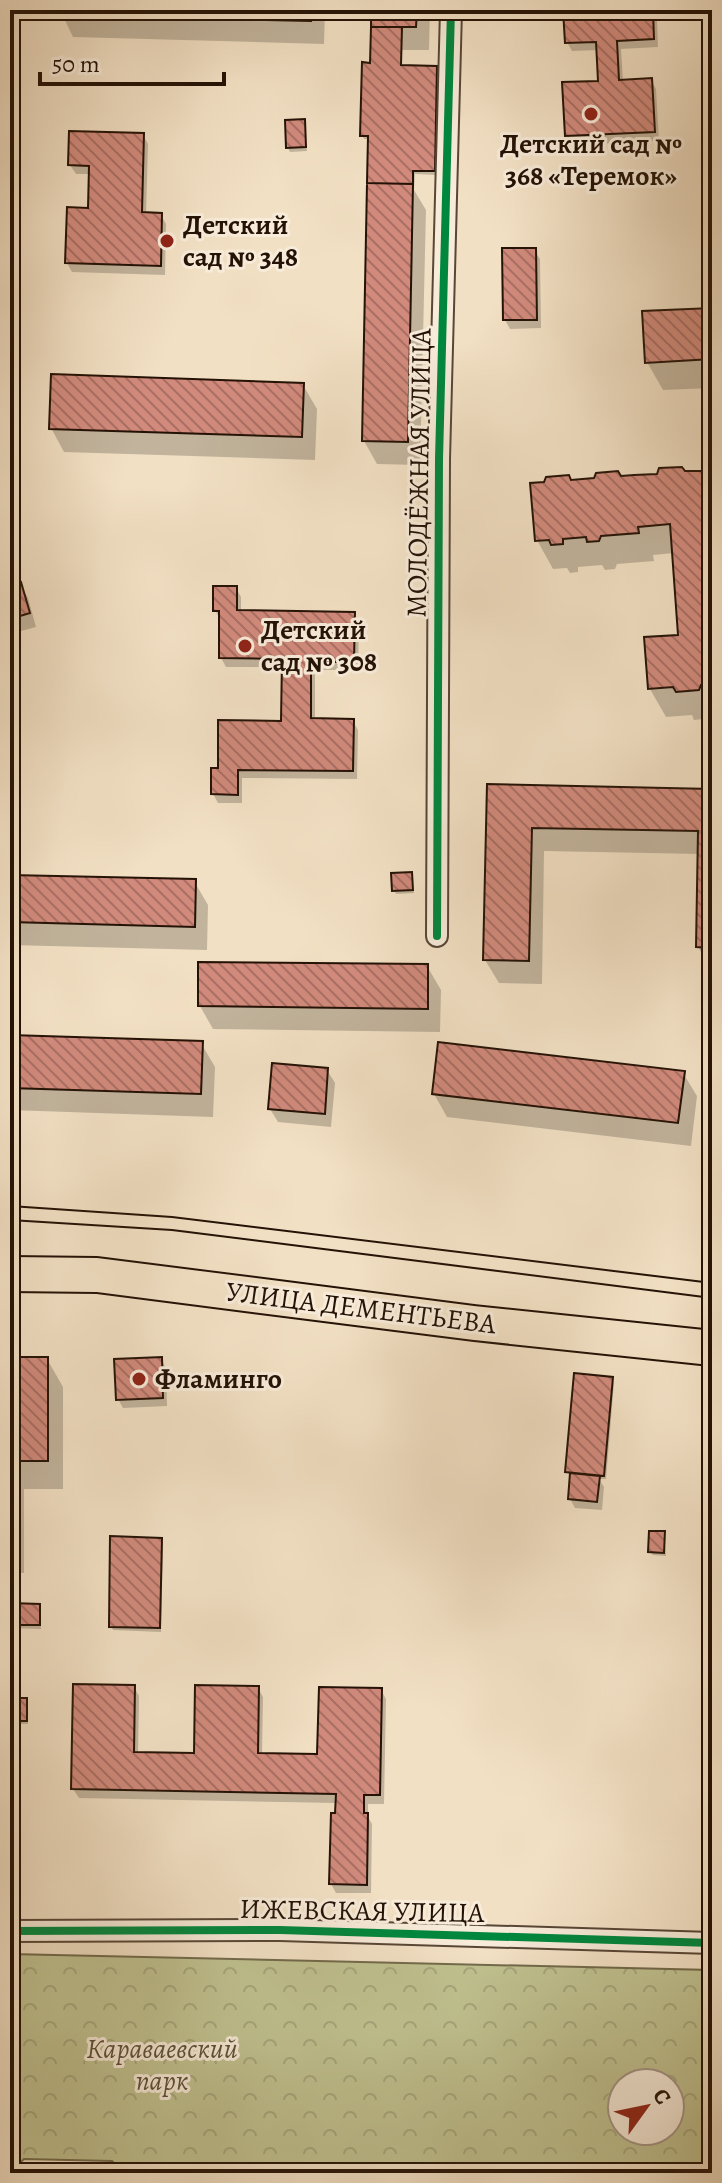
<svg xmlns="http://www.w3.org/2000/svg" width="722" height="2183" font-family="Alegreya,serif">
<defs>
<pattern id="park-crowns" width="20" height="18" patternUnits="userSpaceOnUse" patternTransform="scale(2)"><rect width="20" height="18" fill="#c0c190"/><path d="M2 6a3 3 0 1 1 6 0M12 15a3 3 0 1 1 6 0" fill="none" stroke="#a5a57b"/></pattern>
<pattern id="building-back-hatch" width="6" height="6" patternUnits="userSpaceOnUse" patternTransform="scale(2)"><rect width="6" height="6" fill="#d18a7c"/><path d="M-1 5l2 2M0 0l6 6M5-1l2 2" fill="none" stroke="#a96f64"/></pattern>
</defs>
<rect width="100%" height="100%" fill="#f2e0c4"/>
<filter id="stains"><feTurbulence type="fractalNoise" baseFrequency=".0025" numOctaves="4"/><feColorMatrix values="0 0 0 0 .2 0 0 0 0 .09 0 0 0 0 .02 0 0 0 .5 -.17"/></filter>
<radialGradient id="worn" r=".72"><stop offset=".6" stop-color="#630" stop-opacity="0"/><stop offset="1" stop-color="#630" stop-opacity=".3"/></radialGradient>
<path fill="url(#park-crowns)" stroke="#726a4b" stroke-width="2" fill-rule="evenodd" d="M10,1954l702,16v203h-588l-12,-12 -88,-2 -14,13zM622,2083h48v48h-48z"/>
<path fill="#0003" d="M60,10h265l-1,34 -251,-7z
M373,10h57l-1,40h-27v17l34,1 2,4 -2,103 -21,-1 -1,16 12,20 -6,255 -43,-1 -13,-23 6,-302h-6l-2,-4 10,-70z
M565,10h147v7l-55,3 1,27 -37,2 2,33 28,-2 5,9 3,52 -87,4 -5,-9 33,-54 -1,-32 -27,1 -5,-9z
M304,121l3,30 -17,1 -2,-4z
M143,135l5,9 -2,70 15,1 5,9 -1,51 -93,-3 -5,-9 23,-53 1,-36h-15l-6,-9z
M534,250l6,9 1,69 -31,1 -5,-9z
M712,310v78l-49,2 -16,-28z
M303,385l14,24 -2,51 -251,-8 -13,-24z
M684,473h28v245l-18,2 -2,-5 -26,2 -16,-28 30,-52 -6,-84 -21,2 1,6 -37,3 -2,5 -10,1 -3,-5 -24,2v5l-8,1 -3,-5 -14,1 -16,-29 33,-58z
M20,584l8,14 8,29 -26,7v-47z
M236,588l5,9v15l112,2 6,9 -1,47h-43v51h38l5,9 -1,49 -115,-1v25h-24l-5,-9 7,-24 63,-47 1,-56h-58l-5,-9 -1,-39 -5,-9z
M489,786l223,5v179l-14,-23 2,-93 -156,-3 -2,133 -43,-1 -14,-23z
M411,874l3,19 -18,1 -2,-4z
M10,877l184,4 14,24 -1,45 -197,-5z
M427,966l14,24 -1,42 -227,-3 -13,-23z
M10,1037l191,6 14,24 -2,50 -203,-7z
M327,1070l8,13 -4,44 -53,-5 -8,-13z
M683,1073l14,23 -6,50 -244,-29 -13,-23z
M10,1359h37l16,28v102h-39v84h-14z
M161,1359l5,9 1,38 -44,2 -5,-9z
M612,1379l2,4 -8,96h-7l5,8 -2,23 -27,-2 -5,-9 1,-23 -4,-4z
M664,1533l2,23 -13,-1 -3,-3z
M161,1540l2,3 -2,89 -48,-2 -2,-4z
M10,1605l29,1 2,23 -31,-1z
M134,1687l5,9 -1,58 58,1 62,-67 5,9 -1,58 57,1 62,-66 5,9 -2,105h-16v13l4,7 -1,69h-35l-5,-9 6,-81 -258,-5 -6,-9z
M10,1700h16l2,24h-18z
M10,1795l7,11 -2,63h-5z"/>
<path fill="url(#building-back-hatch)" stroke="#241206" stroke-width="2" d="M58,10h254l-1,11 -253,-6z
M371,10h46l-1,17h-45z
M563,10h116l-26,1 1,28 -37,2 2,39 33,-2 3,54 -90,4 -3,-54 36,-1 -2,-39 -31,1z
M371,27h31l-1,38 36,1 -2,105h-22v13l-46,-1 1,-47h-8l2,-74 8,1z
M305,119l1,28 -20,1 -1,-28z
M69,131l75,2 -2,79 20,1 -1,53 -96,-3 2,-56 21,1 1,-42 -21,-1z
M367,183l46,1 -5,258 -46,-1z
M502,248h34l1,72h-34z
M712,308v51l-67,4 -3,-52z
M51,374l253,9 -2,54 -253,-8z
M682,467l3,4h27v213l-11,1 -2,5 -23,2 -3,-5 -25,2 -4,-52 34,-2 -8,-111 -32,3 1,6 -38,3 -2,5 -12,1 -1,-5 -23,2v5l-12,1 -2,-5 -14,1 -5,-58 14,-1 2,-5 23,-2 2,5 23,-2 2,-5 22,-2 3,5 13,-1 23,-1 2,-6z
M21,582l9,31 -20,6v-34z
M213,586h24v24l118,2 -1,50h-43v56l43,1 -1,52 -115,-1v25l-27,-1v-26h7v-48l63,1 1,-62 -63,-1v-47h-6z
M487,784l225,5v159l-16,-1 2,-116 -166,-3 -3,133 -46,-1z
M412,872l1,18 -21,1 -1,-18z
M10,875l186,4 -1,48 -185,-5z
M198,962l230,2v45l-230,-3z
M10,1035l193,6 -2,53 -191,-6z
M438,1042l247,29 -7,52 -246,-29z
M272,1063l56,5 -3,46 -57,-5z
M10,1357h38v104h-38z
M162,1357l1,41 -47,2 -2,-41z
M574,1373l39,4 -9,99 -39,-4z
M570,1473l30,3 -3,26 -29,-3z
M649,1531h16l-1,22 -16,-1z
M110,1536l52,2 -2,90 -51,-1z
M10,1603l30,1v21h-30z
M73,1684l62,1 -1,67 60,1 1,-68 64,1 -1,67 59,1 2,-67 63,1 -2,107h-16v18h4l-1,72 -38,-1 2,-71h4l1,-19 -265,-5z
M10,1698h17v23h-17z"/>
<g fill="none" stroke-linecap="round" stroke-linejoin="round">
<g stroke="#584636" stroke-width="24">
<path id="minor" d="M437,936l2,-477 12,-449
M10,1931l270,-1 432,13"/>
</g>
<g stroke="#241206" stroke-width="38">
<path id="primary" d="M10,1274l87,1 377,48 238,25"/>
</g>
<use href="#minor" stroke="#f7ebd9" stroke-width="20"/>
<use href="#primary" stroke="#f2e0c4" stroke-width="34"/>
<path stroke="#241206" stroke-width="2" d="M10,1206l162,11 540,66
M10,1220l162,10 540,68"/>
<g stroke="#f7ebd9" stroke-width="13">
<path id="cycleway" d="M437,936l2,-477 12,-449
M10,1931l270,-1 432,13"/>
</g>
<use href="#cycleway" stroke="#00873e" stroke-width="8"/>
</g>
<g fill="#8f2418" stroke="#f7ebd9" stroke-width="3">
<circle cx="591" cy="114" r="8"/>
<circle cx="167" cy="241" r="8"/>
<circle cx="245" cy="646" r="8"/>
<circle cx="139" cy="1379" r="8"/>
</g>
<g text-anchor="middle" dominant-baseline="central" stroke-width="6" stroke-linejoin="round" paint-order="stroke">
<g font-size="28" font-weight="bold" fill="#241206" stroke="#f7ebd9" text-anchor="start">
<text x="591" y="144" text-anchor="middle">Детский сад №<tspan x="591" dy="32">368 «Теремок»</tspan></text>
<text x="183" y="225">Детский<tspan x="183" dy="32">сад № 348</tspan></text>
<text x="261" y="630">Детский<tspan x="261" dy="32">сад № 308</tspan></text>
<text x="155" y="1379">Фламинго</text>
</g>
<g font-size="28" fill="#241206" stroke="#f7ebd9">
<text transform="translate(419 473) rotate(-89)">МОЛОДЁЖНАЯ УЛИЦА</text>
<text transform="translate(361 1308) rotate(7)">УЛИЦА ДЕМЕНТЬЕВА</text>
<text transform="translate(362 1911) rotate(1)">ИЖЕВСКАЯ УЛИЦА</text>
</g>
<g font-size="28" font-style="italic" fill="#5b4f36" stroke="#f7ebd9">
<text x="162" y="2049">Караваевский<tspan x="162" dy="32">парк</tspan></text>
</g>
</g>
<rect width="722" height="2183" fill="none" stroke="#f2e0c4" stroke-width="40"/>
<rect x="12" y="12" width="698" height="2159" fill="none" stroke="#241206" stroke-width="4"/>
<rect x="20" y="20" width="682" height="2143" fill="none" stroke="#241206" stroke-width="2"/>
<g transform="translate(646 2107) rotate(57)"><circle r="38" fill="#f7ebd9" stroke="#a39485" stroke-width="2"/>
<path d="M0-6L14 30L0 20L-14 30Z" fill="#8f2418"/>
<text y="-12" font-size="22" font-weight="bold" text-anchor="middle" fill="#241206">С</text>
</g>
<path d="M40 72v12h184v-12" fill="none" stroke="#241206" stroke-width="4"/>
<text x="52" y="72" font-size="24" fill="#241206" stroke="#f7ebd9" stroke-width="6" paint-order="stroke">50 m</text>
<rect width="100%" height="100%" filter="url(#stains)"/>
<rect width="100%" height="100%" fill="url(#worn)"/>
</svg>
